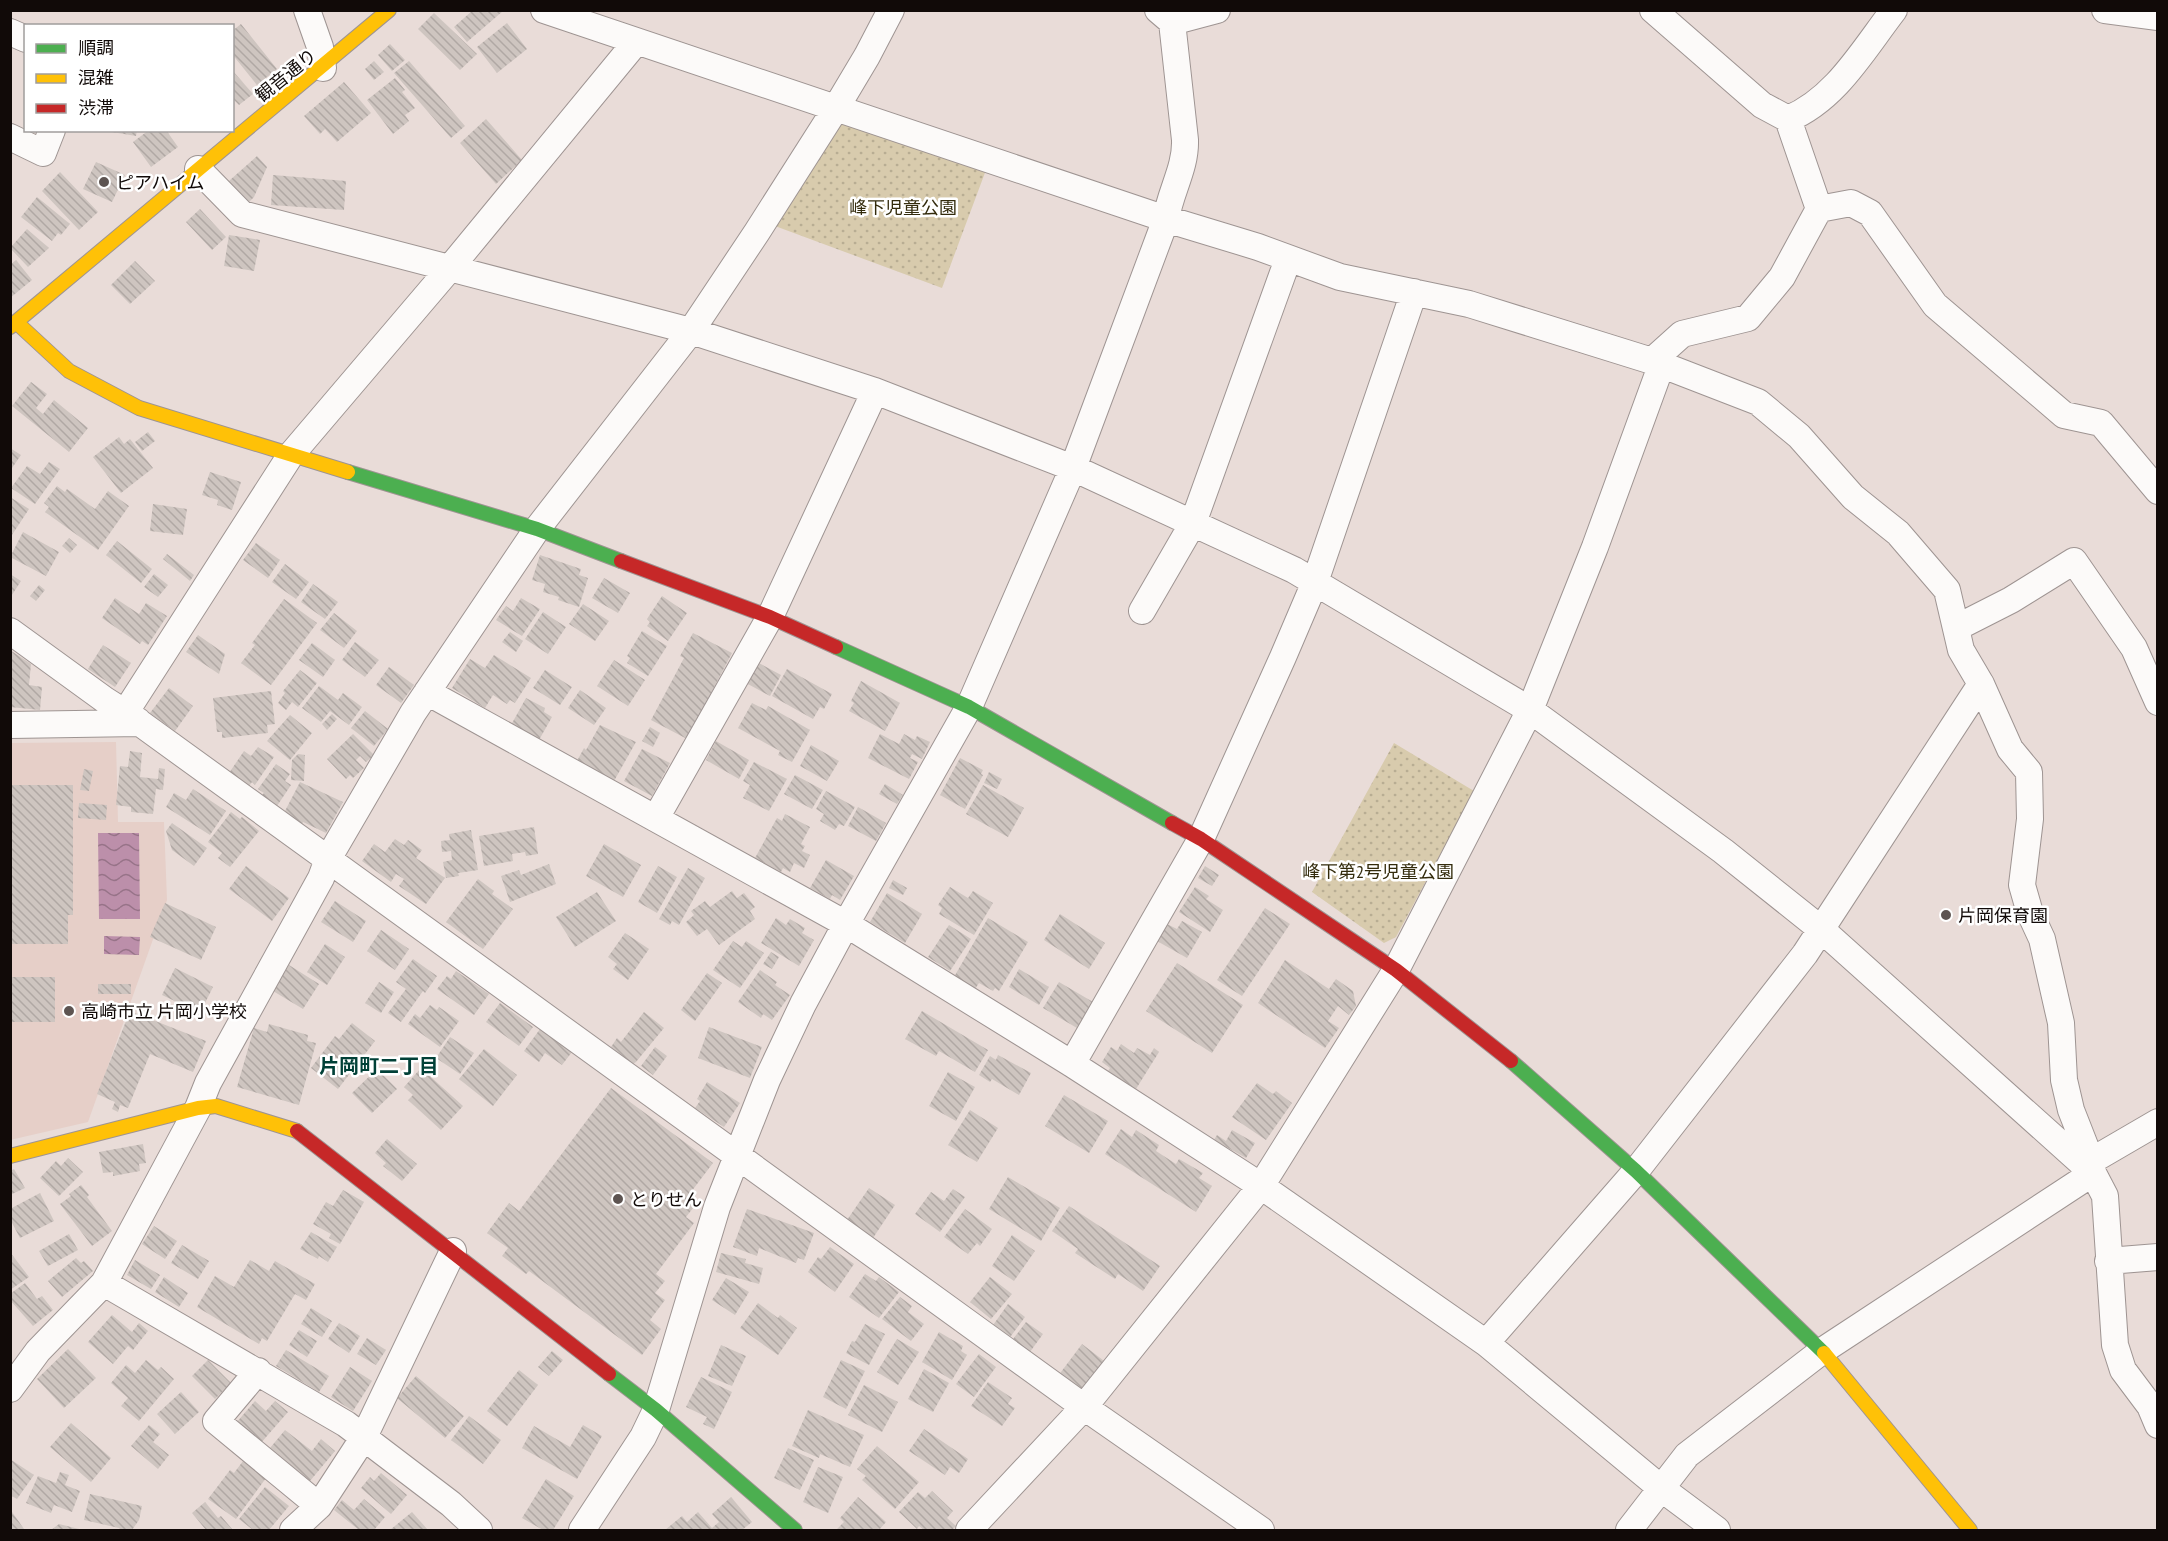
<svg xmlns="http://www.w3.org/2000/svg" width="2168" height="1541" font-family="'PT Sans Narrow','Noto Sans JP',sans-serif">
<defs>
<pattern id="park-dots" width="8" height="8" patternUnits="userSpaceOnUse" patternTransform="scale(1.5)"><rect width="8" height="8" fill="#d8cbad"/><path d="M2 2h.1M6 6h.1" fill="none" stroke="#b8ad93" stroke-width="1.8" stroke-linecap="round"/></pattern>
<pattern id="water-waves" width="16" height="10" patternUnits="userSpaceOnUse" patternTransform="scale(1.5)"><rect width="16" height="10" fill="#bc8faa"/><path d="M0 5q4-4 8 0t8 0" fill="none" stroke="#977388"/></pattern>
<pattern id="building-back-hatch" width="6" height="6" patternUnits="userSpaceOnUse" patternTransform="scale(1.5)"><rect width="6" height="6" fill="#cec5c0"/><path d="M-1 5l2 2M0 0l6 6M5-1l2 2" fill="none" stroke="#b0a8a4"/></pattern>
</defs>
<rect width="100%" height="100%" fill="#e9dcd8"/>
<path fill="#e6cfc8" d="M116,742l2,80h46l3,78 -79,222 -78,18v-397z"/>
<path fill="url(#park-dots)" d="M848,121l138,49 -44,118 -167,-62 60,-100z
M1394,743l80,48 -78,146 -12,6 -72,-51z"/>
<path fill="url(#water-waves)" d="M98,833h41l1,86h-41z
M104,936l36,1 -1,18 -35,-1z"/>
<path fill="url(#building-back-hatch)" d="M473,10l30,1 -36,31 -13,-15z
M434,13l43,41 -17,16 -42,-41z
M507,23l20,26 -30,24 -20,-26z
M241,24l36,45 -20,16 -25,-31v-23z
M390,44l15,16 -13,11 -14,-16z
M374,61l10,11 -10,8 -9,-11z
M409,61l56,65 -14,12 -57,-65z
M232,70l21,24 -14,11 -7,-7z
M395,78l10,12 -3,2 13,16 -10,7 4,6 -16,13 -26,-34z
M344,82l27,31 -34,29 -12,-13 -5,5 -16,-18z
M486,119l36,41 -26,24 -36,-41z
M100,130h37l-1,6z
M149,130h17l12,17 -27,20 -18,-25z
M257,156l10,11 -13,30 -6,6 -27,-15z
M96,162l29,13 -13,27 -29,-13z
M60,172l38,40 -19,18 -37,-39z
M273,175l73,6 -2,29 -73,-5z
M37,197l33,27 -9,11 -3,-2 -6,8 -31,-24z
M200,209l26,28 -14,13 -26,-28z
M27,229l22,19 -21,19 -18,-19z
M229,235l31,5 -6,31 -30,-5z
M16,260l16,20 -22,18v-33z
M135,261l20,20 -25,23 -19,-19z
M31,382l16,12 -11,14 7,6 11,-14 34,28 -19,24 -57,-46z
M148,432l7,9 -13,10 -7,-9z
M119,437l5,7 6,-5 23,29 -32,25 -28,-36z
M10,448l11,7 -11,16z
M49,462l11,7 -25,35 -24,-16 16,-22 13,8z
M210,472l31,10 -9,28 -15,-5 1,-5 -16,-5z
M57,486l8,6 2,-3 28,20 13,-18 21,15 -31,44 -53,-38 4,-5 -5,-4z
M10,497l19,12 -19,29z
M153,504l34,5 -4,26 -33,-4z
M23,532l36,20 -13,24 -36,-19z
M69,538l8,7 -7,8 -8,-7z
M117,541l35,28 -11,14 -35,-28z
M256,543l24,17 -12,18 -25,-18z
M167,554l27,21 -4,6 -27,-22z
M540,555l41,14 -2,6 9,3 -9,29 -21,-7 1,-3 -16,-5 2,-8 -13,-4z
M285,564l24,18 -13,17 -24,-17z
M10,574l11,7 -11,17z
M154,574l14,11 -10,12 -14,-10z
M604,578l26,15 -12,20 -26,-15z
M313,584l25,18 -13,17 -24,-17z
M39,585l6,5 -9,11 -6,-5z
M662,596l25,17 -19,28 -21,-15 3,-4 -3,-3z
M115,598l24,16 7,-11 21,13 -19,29 -6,-4 -2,3 -38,-26z
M521,598l19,11 -18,27 -26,-16 10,-14 7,5z
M284,599l33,24 -46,62 -30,-22 14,-18 -3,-2z
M583,604l26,17 -14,20 -26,-17z
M543,612l23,15 -18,27 -23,-15z
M334,613l23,18 -13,17 -24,-18z
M642,631l25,15 -19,30 -21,-13 3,-5 -3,-2z
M510,632l13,9 -7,11 -14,-10z
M693,633l39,20 -45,86 -36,-19 33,-62 -4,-2z
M198,635l27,19 -6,20 -33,-22z
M355,642l24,18 -14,17 -23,-17z
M312,643l23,17 -12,17 -24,-17z
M103,645l28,18 -16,24 -27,-18z
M10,650l21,14 -2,21 13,2 -2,23 -30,-3z
M494,655l37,23 -16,25 -5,-3 -3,4 -14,-9 -8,13 -33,-20 18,-29 15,9z
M614,660l31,20 -17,26 -31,-20z
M757,662l24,13 -11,21 -24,-13z
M389,667l25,18 -13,18 -25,-18z
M787,669l45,25 -8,15 -4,-2 -7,12 -41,-23z
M300,670l17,13 -19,24 -6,-5 -6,8 -8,-7 7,-10 -2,-2z
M545,670l27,17 -12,18 -27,-17z
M861,681l39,22 -15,28 -36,-20 5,-8 -3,-2z
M319,686l19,14 5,-7 19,14 -13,18 -19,-14 -9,11 -19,-14z
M169,688l24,18 -18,25 -25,-18z
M580,690l26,18 -12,17 -26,-17z
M271,691l4,33 -8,1 1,8 -46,5v-6h-5l-4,-34z
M526,698l19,10 -1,4 8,5 -13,23 -28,-15z
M752,703l14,7 2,-4 42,24 -18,32 -14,-7 2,-4 -42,-23z
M365,711l23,18 -14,17 -23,-18z
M332,714l5,5 -10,11 -5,-6z
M290,715l22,18 -22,27 -23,-19z
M600,725l36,17 -22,39 -37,-20 7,-13 2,2z
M650,727l10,6 -7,14 -11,-6z
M353,734l21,21 -8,7 -6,-6 -4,4 8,8 -11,10 -3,-3 -4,4 -19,-20z
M880,734l19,10 5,-10 11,6 2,-4 13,6 -8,17 -10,-5 -2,4 8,4 -9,17 -41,-21z
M716,741l33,19 -10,19 -33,-19z
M811,745l28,16 -12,20 -27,-15z
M258,747l16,10 -19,28 -3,-3 -3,4 -20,-13 15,-22 7,5z
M642,749l28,14 -18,33 -28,-15z
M130,751l12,2 -2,24 18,2 1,-11 6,1 -2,21 -7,-1 -3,25 -22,-2v-5l-15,-2 4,-39 8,1z
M298,754l7,1 -1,26 -13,-1 1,-20z
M960,758l23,12 -2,4 2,1 -18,34 -25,-14z
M754,762l33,17 -18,32 -26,-13 7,-13 -7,-4z
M276,764l14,10 -5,7 6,4 -14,21 -15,-11 2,-2 -6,-4z
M84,769l9,2 -4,20 -9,-1z
M989,772l13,7 -5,10 -13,-6z
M795,775l28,15 -11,19 -28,-15z
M300,782l43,20 -17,31 -23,-11 -2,5 -16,-16z
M885,784l18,11 -6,9 -18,-10z
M10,785h63v130h-5v29h-58z
M983,785l41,23 -16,29 -42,-23z
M193,789l33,22 -16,24 -44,-28 8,-14 12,7z
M826,791l29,16 -11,19 -5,-2 -4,6 -15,-9 4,-7 -8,-5z
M79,803l28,2 -1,15 -28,-2z
M858,807l28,16 -10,18 -28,-15z
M231,812l9,7 2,-2 17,14 -29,36 -12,-9 4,-5 -14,-11z
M785,814l25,13 -9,17 4,2 -3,5 8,4 -6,13 -10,-5 -4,9 -7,-4 -2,4 -26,-14 22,-40 5,3z
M172,823l35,25 -13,18 -22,-16 -6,-19z
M534,827l4,27 -12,2 -1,-4 -13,2 1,7 -29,5 -5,-30z
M471,830l7,40 -20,3 1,3 -13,2 -3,-16 9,-2 -1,-9 -9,1 -1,-11 9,-1 -1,-6z
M395,839l9,6 4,-5 14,10 -6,8 29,20 -19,26 -27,-18 5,-7 -8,-5 -5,8 -29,-21 12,-17 11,8z
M604,844l37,21 -18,32 -37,-21z
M826,860l28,16 -14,24 -8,-5 -2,4 -20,-11z
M549,864l7,20 -46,18 -9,-26 18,-6 2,5z
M246,866l43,32 -17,23 -43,-32z
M658,866l19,11 -20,36 -19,-11z
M1205,866l14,9 -7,11 -14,-8z
M688,868l17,10 -26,47 -7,-4 -2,4 -11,-6z
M478,879l16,12 -2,3 21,15 -30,40 -37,-27z
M893,880l14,8 -4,7 -14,-7z
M950,887l18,11 5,-7 20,12 -19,32 -35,-21 3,-6 -4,-3z
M1195,887l14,9 -3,3 17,11 -13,22 -31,-20z
M732,891l5,7 7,-5 11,14 -5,4 5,8 -36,26 -12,-16 -10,7 -11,-14 8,-7 -3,-4 14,-10 5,6z
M597,892l19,29 -41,26 -19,-30z
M887,893l35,21 -17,29 -35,-21z
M335,901l31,20 -13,21 -32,-20z
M165,903l51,24 -15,33 -51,-23z
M1265,908l25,16 -48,72 -25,-16z
M1060,914l45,29 -16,26 -45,-29z
M776,918l10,7 4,-6 15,9 -3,5 12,7 -15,26 -38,-23z
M988,918l40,24 -29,49 -4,-3 -2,3 -14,-8 -4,6 -21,-12z
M1182,921l20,11 -15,26 -30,-17 10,-17 10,5z
M949,925l22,14 -21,32 -22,-14z
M381,930l28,19 -14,21 -28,-19z
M625,933l24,16 -21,31 -15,-11 4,-5 -9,-7z
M733,941l9,6 4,-6 18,12 -24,35 -27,-18z
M325,944l20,13 -18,28 -20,-13z
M771,952l8,5 -7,12 -9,-5z
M413,959l24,17 -12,17 -2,-2 -22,31 -13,-9 18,-24 -10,-7z
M1285,960l44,29 7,-10 17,12 3,15 -7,9 -11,-9 -10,15 11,7 -14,20 -67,-45z
M1177,963l66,42 -31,48 -66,-42z
M289,965l30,19 -16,25 -30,-18z
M175,968l38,19 -13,26 -38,-18z
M1019,969l30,18 -10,18 -30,-18z
M760,970l17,12 -2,3 15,10 -18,25 -9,-6 -2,4 -23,-16z
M456,971l33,23 -15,21 -37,-26 10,-13 4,3z
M707,973l15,10 -27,38 -14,-11z
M10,977h45v45h-45z
M379,982l15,10 -13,21 -16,-10z
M1059,982l34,20 -16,26 -34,-20z
M98,984h33v10h-33z
M500,1003l33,24 -14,19 -33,-24z
M430,1005l7,5 2,-3 20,14 -19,26 -32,-23 7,-10 5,4z
M130,1011l76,30 -13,31 -43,-18 -22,54 -8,-3 -2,7 -6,-3 3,-7 -18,-8z
M922,1011l66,39 -13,22 -36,-21 -3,5 -31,-17z
M644,1012l20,16 -28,34 -3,2 -22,-17 6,-9 4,4z
M352,1023l23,18 -37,48 -27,-21 24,-32 4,3z
M269,1024l39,11 -1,6 9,2 -17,62 -62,-18 17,-59 13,4z
M709,1027l53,20 -12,31 -52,-20z
M540,1029l32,23 -10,13 -17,-12 -6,9 -15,-11z
M450,1037l24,16 -14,21 -24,-16z
M1121,1044l13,9 3,-5 13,7 4,-7 5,4 -23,37 -28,-18 2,-3 -8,-6 9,-15 6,4z
M655,1047l12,9 -14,19 -12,-9z
M484,1049l33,26 -24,31 -34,-27z
M998,1055l33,18 -12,22 -27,-16 -2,3 -11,-7 11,-19 6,4z
M421,1068l42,38 -22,24 -33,-30 5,-5 -9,-8z
M377,1069l20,20 -25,24 -20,-20z
M948,1072l27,15 -19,34 -27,-15z
M707,1082l33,21 -16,24 -29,-19 5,-7 -3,-2z
M1257,1083l16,11 3,-3 16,12 -26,37 -34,-23z
M611,1088l102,75 -25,33 9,7 -11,14 8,6 -38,51 9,7 -10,12 10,7 -15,20 11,9 -19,26 -113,-84 -3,3 -24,-18 6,-8 -21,-15 22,-30 10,8z
M1064,1095l44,26 -19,32 -44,-27z
M970,1110l28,18 -21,34 -29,-17z
M1121,1129l11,8 4,-7 23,15 -3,6 20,13 3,-5 24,14 -4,5 13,8 -16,26 -91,-58z
M1232,1130l23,13 -9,15 -32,-18 3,-5 9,6z
M387,1139l30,25 -15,17 -19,-15 3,-3 -11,-10z
M143,1144l3,19 -7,1 1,7 -27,5v-4l-10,1 -4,-21z
M68,1158l15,14 -24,24 -19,-18 16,-17 5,5z
M14,1169l11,19 -15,7v-24z
M1008,1177l52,31 -19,33 -52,-32z
M81,1185l8,10 -2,2 25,34 -20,15 -32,-42 11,-8 -2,-2z
M869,1188l26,17 -22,33 -26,-18z
M953,1189l12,8 -25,35 -25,-18 16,-22 13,9z
M343,1190l21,12 -24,42 -11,-6 2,-4 -18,-10 13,-22 7,4z
M40,1193l14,28 -34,17 -10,-19v-10z
M1069,1206l91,60 -17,25 -25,-17 -3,5 -40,-26 3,-4 -26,-18z
M747,1209l67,24 -10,27 -6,-2 -2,5 -37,-15 -2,8 -24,-9z
M965,1209l27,20 -12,17 -3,-3 -9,11 -24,-17z
M154,1226l23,15 -12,18 -23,-15z
M311,1232l26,15 -9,15 -9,-6 -1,3 -18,-10z
M69,1234l9,16 -30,16 -9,-15z
M1012,1235l23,16 -21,30 -22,-15z
M182,1245l27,16 -11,18 -27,-16z
M830,1247l24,17 -19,28 -27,-20 10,-15 3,2z
M10,1252l19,25 -19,13z
M721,1253l25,6 -1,4 18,5 -4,16 -43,-12z
M76,1258l5,5 3,-2 9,10 -31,26 -14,-16z
M135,1260l25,15 -9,14 -24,-14z
M250,1260l19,11 6,-10 40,23 -9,16 -11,-6 -28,47 -5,-3 -3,6 -62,-37 18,-31 19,11z
M865,1274l11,7 3,-4 20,15 -20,26 -30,-21z
M164,1277l24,16 -9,14 -24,-15z
M990,1277l22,17 -21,25 -21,-17z
M726,1278l23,14 -14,23 -23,-15z
M25,1283l12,16 5,-3 11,14 -20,16 -23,-26v-6z
M900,1297l12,9 -4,6 16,12 -13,17 -29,-22z
M758,1303l20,15 2,-3 17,13 -19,27 -38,-27z
M1008,1304l17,13 -17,23 -17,-12z
M311,1308l21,13 -10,16 -21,-13z
M112,1315l20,17 7,-9 9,8 -15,19 -5,-4 -15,18 -25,-22z
M1026,1322l17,12 -16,22 -17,-13z
M339,1323l21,13 -11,17 -21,-14z
M865,1324l20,10 -16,31 -23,-12 6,-12 3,1z
M299,1330l18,11 -10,16 -18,-12z
M939,1332l24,14 -2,5 6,4 -15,25 -30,-18z
M367,1338l19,12 -10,15 -19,-11z
M897,1339l22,13 -21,33 -21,-13z
M1082,1344l26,20 -24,32 -26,-20z
M721,1345l25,11 -14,30 -24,-10z
M68,1349l28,29 -32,30 -27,-29z
M286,1350l43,26 -10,16 -43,-26z
M552,1351l11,9 -14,16 -11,-9z
M979,1354l17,13 -22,30 -18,-13z
M146,1360l12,10 3,-3 13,12 -35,42 -18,-15 7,-8 -17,-15 15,-18 9,8z
M208,1360l23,23 -16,16 -23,-23z
M841,1360l24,11 -19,38 -23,-12z
M350,1367l22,14 -19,30 -22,-14z
M924,1369l25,14 -16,29 -25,-13z
M519,1370l19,15 -31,41 -20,-15z
M416,1376l48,40 -19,22 -48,-40z
M701,1377l31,15 -18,37 -11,-5 4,-7 -21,-10z
M988,1382l24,16 -4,6 7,4 -13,18 -31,-20z
M864,1385l34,17 -16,30 -34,-17z
M181,1392l18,20 -24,22 -18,-20z
M255,1401l11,10 9,-10 13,11 -28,32 -24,-21z
M808,1410l56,25 -14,32 -30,-13 -1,4 -27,-12z
M469,1416l32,24 -18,24 -32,-24z
M71,1423l40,35 -20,24 -41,-35z
M149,1425l11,9 -7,8 16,13 -11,14 -27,-23z
M583,1425l19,11 -25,43 -55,-31 12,-22 36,21z
M924,1429l44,30 -9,14 -9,-6 -5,8 -36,-24z
M285,1430l27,21 9,-12 14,12 -25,30 -40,-33z
M877,1446l42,36 -24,27 -33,-29 4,-4 -9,-7z
M788,1448l26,12 -14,30 -26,-12z
M10,1459l24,16 -17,24 -7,-4z
M243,1461l23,17 -30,41 -28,-20 22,-29 4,3z
M818,1467l25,10 -15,36 -25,-11z
M60,1472l9,3 -4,10 15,6 -8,21 -18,-7 -3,8 -25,-10 12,-27 18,7z
M381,1473l26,22 -16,19 -30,-26 9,-11 4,4z
M546,1479l28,17 -21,34h-10l-21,-12z
M265,1487l24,19 -20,24h-16l-14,-11z
M932,1491l21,20 -6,7 9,8 -4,4h-28l-5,-4 -2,3 -18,-17 19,-20 7,6z
M90,1494l52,12 -3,14 -7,10h-11l-2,-2 -35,-8z
M731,1497l21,25 -10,8h-77l17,-14 5,6 11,-10 14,16 7,-6 -7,-8z
M858,1497l28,25 -7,8h-43l8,-8 -4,-4z
M364,1499l21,18 -11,13h-15l-25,-20 8,-10 12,10z
M205,1502l13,16 3,-2 12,14h-27l-14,-17z
M10,1509l14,20 -2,1h-12z
M412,1512l16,18h-38z
M59,1524l24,6h-32z"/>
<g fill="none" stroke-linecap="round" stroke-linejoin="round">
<g stroke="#9e9492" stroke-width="28">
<path id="street" d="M307,10l13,37 3,21
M544,10l622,209 92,28 82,30 129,27 183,57 106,41 41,34 54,61 45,36 49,57 14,60 20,34 29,65 19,23 1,47 -8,66 8,28 12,26 19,84 3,57 7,30 20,51 2,12 12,23 10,149 8,25 27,36 8,19
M1653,10l109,95 26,14c48,-20 75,-69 106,-109
M2105,10l53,7
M1172,22l45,-12
M10,32l16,7
M1788,119l31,90
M10,137l33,16 9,-23
M198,169l44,45 449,117 184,60 198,77 221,102 236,140 193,141 99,79 271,243 -271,178 -135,104 -58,75
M1652,361l30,-27 66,-16 34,-41 37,-68 32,-6 19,10 65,92 129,110 37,8 57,68
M1142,611l51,-88 95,-264
M1956,628l55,-28 63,-39 60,87 24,54
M10,631l95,69 33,21
M427,692l419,232 226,140 189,122 225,157 176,146 55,41
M125,713l165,-257 160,-188 186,-226
M10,725l130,-2 944,684 177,123
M656,818l114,-201 105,-226
M1072,1064l129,-225 82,-182 32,-75 99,-290
M2091,1161l67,-39
M2108,1261l50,-4
M104,1283l242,141 105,80 28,26
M1486,1343l150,-172 169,-217 176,-270
M258,1371l-42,50 103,85
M10,1389l28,-38 66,-68 94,-175 10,-25 113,-205 7,-19 85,-146 124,-184 154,-198 66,-99 79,-124 31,-52 24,-46
M293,1530l26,-24 45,-69 89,-186
M582,1530l61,-93 13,-27 61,-203 50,-127 36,-76 43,-80 123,-217 104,-239 93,-249c4,-27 20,-51 19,-79l-13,-118 -14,-12
M969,1530l115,-123 177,-221 135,-216 134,-260 65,-163 66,-181"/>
</g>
<g stroke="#9e9492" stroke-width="16">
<path id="fast" d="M348,472l189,57 84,32
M836,647l133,60 203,116
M1511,1061l125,110 188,182
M609,1374l47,36 139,120"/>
</g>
<g stroke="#9e9492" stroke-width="16">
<path id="slow" d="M16,322l53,49 70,37 209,64
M10,327l379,-317
M10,1156l188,-48 18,-2 81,25
M1824,1353l146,177"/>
</g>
<g stroke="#9e9492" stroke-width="16">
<path id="jam" d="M621,561l149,56 66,30
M1172,823l29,16 195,131 115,91
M297,1131l312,243"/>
</g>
<use href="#street" stroke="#fcfaf9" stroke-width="26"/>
<use href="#fast" stroke="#4caf50" stroke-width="14"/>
<use href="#slow" stroke="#ffc107" stroke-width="14"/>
<use href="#jam" stroke="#c62828" stroke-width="14"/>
</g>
<g fill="#5d5451" stroke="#fff" stroke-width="2">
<circle cx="104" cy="182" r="6"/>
<circle cx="1946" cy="915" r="6"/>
<circle cx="69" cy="1011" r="6"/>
<circle cx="618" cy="1199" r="6"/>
</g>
<g text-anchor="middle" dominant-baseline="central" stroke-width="5" stroke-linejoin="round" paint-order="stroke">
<g font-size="18" fill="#110a08" stroke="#fff">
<text transform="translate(286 75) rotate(-39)">観音通り</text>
</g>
<g font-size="18" fill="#110a08" stroke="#fff" text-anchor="start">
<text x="116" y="182">ピアハイム</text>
<text x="1958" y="915">片岡保育園</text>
<text x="81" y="1011">高崎市立 片岡小学校</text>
<text x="630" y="1199">とりせん</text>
</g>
<g font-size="18" fill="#332b0c" stroke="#fff">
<text x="903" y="207">峰下児童公園</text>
<text x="1378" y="871">峰下第2号児童公園</text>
</g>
<g font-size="20" font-weight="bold" fill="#014037" stroke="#fff">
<text x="379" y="1066">片岡町二丁目</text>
</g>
</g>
<rect width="2168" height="1541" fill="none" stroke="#110a08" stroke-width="24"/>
<rect x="24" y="24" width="210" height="108" fill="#ffffff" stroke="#a09d9c" stroke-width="1.5"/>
<rect x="36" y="44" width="30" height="9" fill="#4caf50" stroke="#a09d9c" stroke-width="1.5"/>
<text x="78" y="54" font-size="18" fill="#110a08">順調</text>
<rect x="36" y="74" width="30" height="9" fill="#ffc107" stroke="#a09d9c" stroke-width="1.5"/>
<text x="78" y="84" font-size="18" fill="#110a08">混雑</text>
<rect x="36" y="104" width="30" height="9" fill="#c62828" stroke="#a09d9c" stroke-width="1.5"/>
<text x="78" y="114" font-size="18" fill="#110a08">渋滞</text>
</svg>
